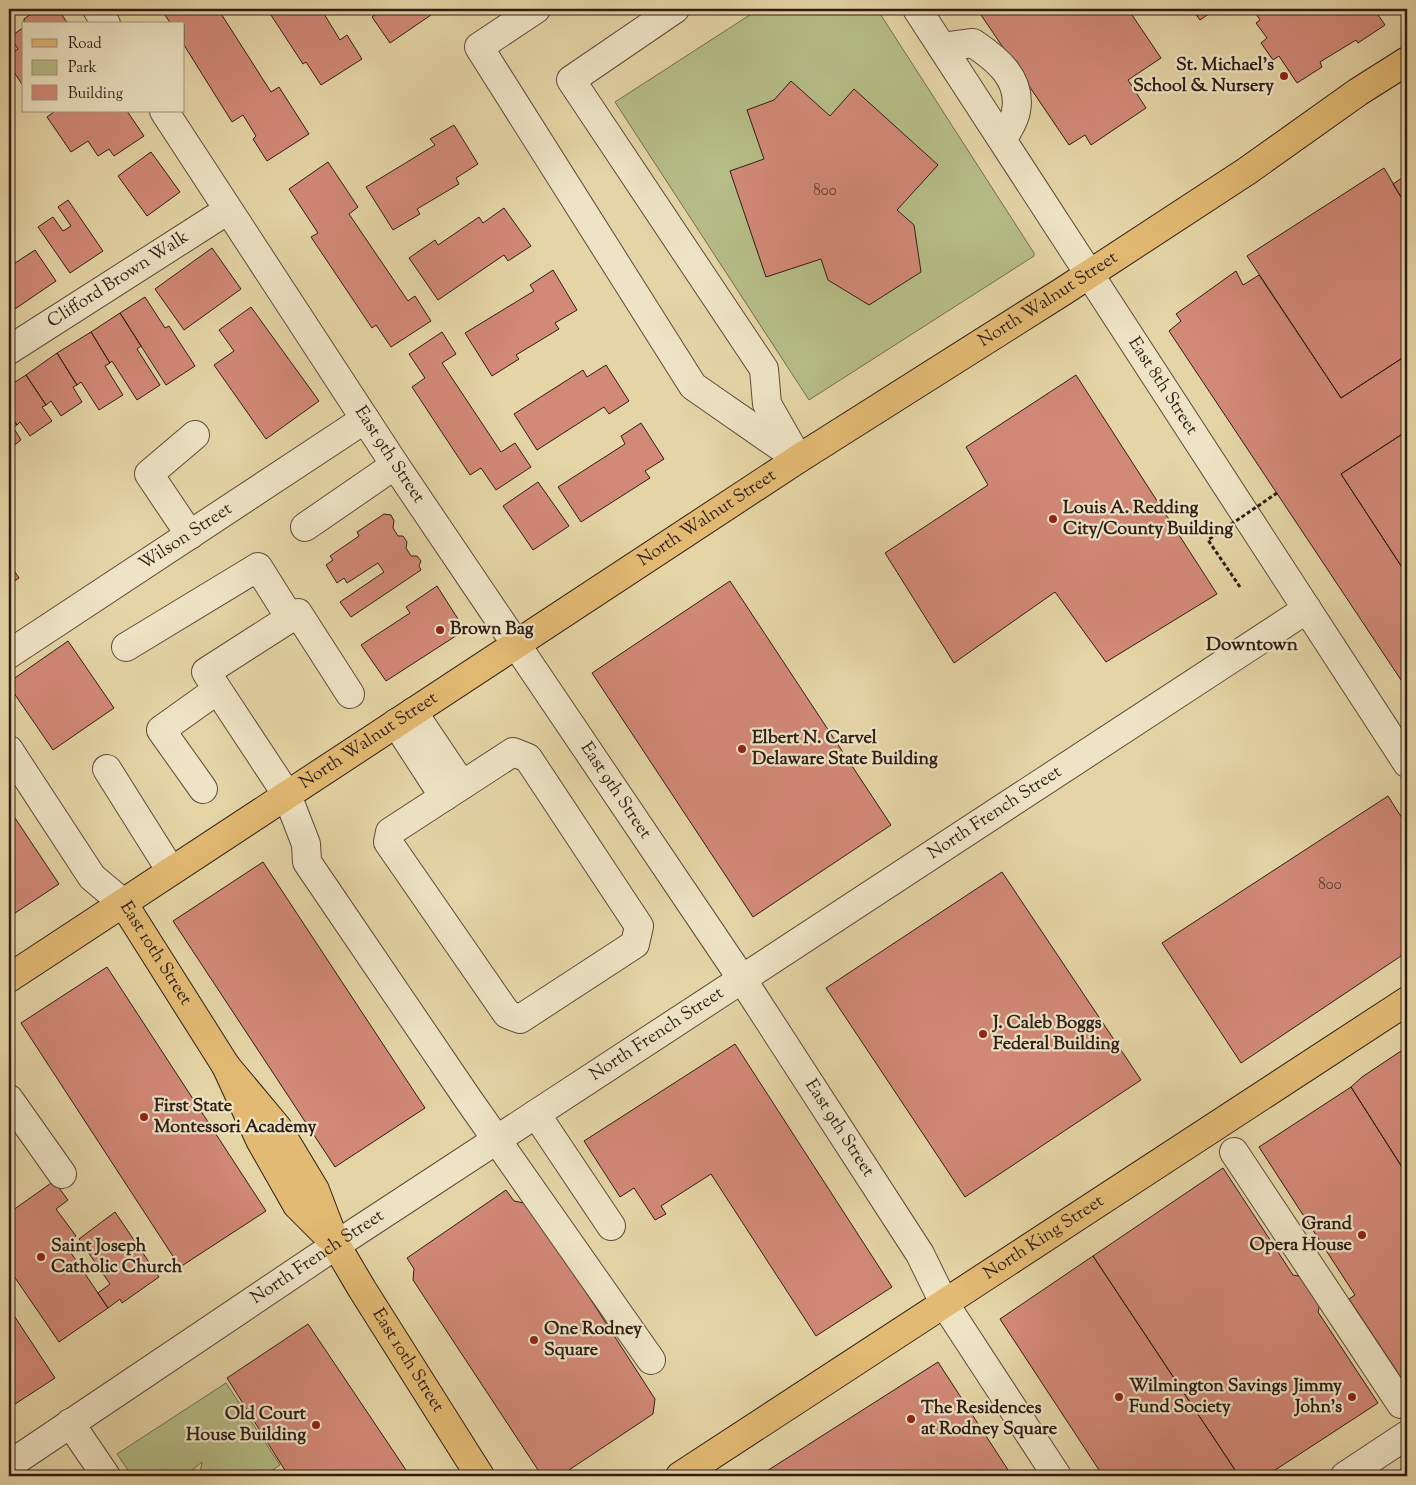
<svg xmlns="http://www.w3.org/2000/svg" width="1416" height="1485" font-family="'Sorts Mill Goudy',serif">
<rect width="100%" height="100%" fill="#e5d5a6"/>
<filter id="stains"><feTurbulence type="fractalNoise" baseFrequency=".004" numOctaves="4"/><feColorMatrix values="0 0 0 0 .2 0 0 0 0 .09 0 0 0 0 .02 0 0 0 .5 -.17"/></filter>
<radialGradient id="worn" r=".72"><stop offset=".6" stop-color="#630" stop-opacity="0"/><stop offset="1" stop-color="#630" stop-opacity=".3"/></radialGradient>
<path fill="#b6bd86" stroke="#726d4e" d="M759,9h118l157,244v3l-225,144 -194,-298z
M226,1383l54,82 -16,11h-22l-6,-3 -15,3h-18l-3,-4 2,-10 -17,14h-53l-15,-22z"/>
<path fill="#d28978" stroke="#2e1d16" d="M38,9h20l10,15h-44v-5z
M161,9h57l53,83 8,-5 30,47 -42,27 -14,-22 3,-3 -13,-21 -11,7 -48,-77v-21h-13z
M267,9h54l19,31 7,-5 15,24 -41,26 -15,-23 -3,2z
M372,9h55l4,6 -41,28 -18,-26 4,-3z
M977,9h151l33,49 -33,22 18,28 -55,37 -6,-10 -16,10z
M1192,9h24l-16,11z
M1253,9h111l3,4 7,-4 11,16 -27,18 -2,-3 -36,22 2,5 -25,16 -18,-27 -6,4 -12,-17 6,-5 -11,-15 4,-3z
M24,27v60l-15,-22v-10l9,-6 -8,-12z
M791,81l39,35 24,-27 84,76 -41,45 17,15 7,47 -52,33 -41,-25 -7,-21 -55,18 -36,-106 34,-12 -17,-49 27,-10z
M55,111h72l17,25 -30,20 -5,-7 -11,7 -10,-15 -17,11 -24,-35z
M454,125l24,39 -22,14 3,6 -42,25 3,5 -27,16 -27,-43 69,-42 -5,-6z
M151,152l29,40 -33,24 -29,-40z
M328,162l30,45 -9,7 59,87 7,-5 16,25 -40,26 -15,-22 -4,3 -61,-91 7,-4 -29,-44z
M1407,165v42l-14,-23 12,-8 -4,-7z
M1384,168l23,39v148l-66,43 -94,-142z
M68,200l35,51 -33,22 -32,-46 15,-10 10,14 8,-5 -13,-19z
M504,208l27,38 -23,15 -4,-6 -66,45 -29,-42 26,-18 3,5 41,-28 4,6z
M212,248l29,41 -57,41 -29,-41z
M35,250l21,31 -47,32v-46z
M553,270l24,40 -22,13 4,6 -43,26 3,4 -27,17 -27,-43 69,-42 -4,-6z
M1236,271l7,14 16,-10 82,123 66,-43v76l-66,43 66,101v114l-238,-358 12,-10 -5,-7z
M145,297l20,31 4,-2 26,40 -29,19 -46,-72z
M251,307l68,94 -53,38 -52,-74 20,-14 -15,-21z
M120,313l21,33 -4,3 23,36 -23,15 -25,-39 -2,2 -19,-31z
M91,332l19,31 -5,3 18,29 -24,15 -18,-28 -4,3 -20,-32z
M442,332l14,22 -14,9 59,89 14,-9 16,24 -35,23 -15,-22 -11,7 -58,-88 13,-9 -16,-24z
M57,353l20,32 -4,2 9,15 -21,14 -10,-15 -5,4 -20,-30z
M606,365l23,36 -20,13 -5,-7 -67,43 -23,-36 69,-44 4,7z
M26,375l20,30 -4,2 10,14 -22,15 -10,-14 -3,3 -8,-12v-27z
M1076,375l141,219 -111,68 -51,-70 -101,71 -69,-110 103,-68 -22,-38z
M9,413l8,12 -4,2 8,13 -12,9z
M641,423l23,36 -19,12 5,7 -69,44 -23,-35 67,-43 -4,-8z
M1407,431v144l-66,-101z
M538,482l31,44 -36,24 -30,-44z
M384,514l7,1 3,6 -1,7 5,8h5l4,6 -1,6 5,8h6l4,5 -2,5 2,4 -70,47 -11,-15 44,-30 -6,-9 -31,20 -3,-5 -7,5 -11,-18 7,-5 -3,-4 29,-20 -2,-4z
M9,563l10,15 -10,7z
M730,581l161,244 -138,92 -161,-244z
M437,586l28,44 -79,51 -25,-36 49,-32 -4,-6z
M68,641l46,67 -61,42 -44,-64v-4z
M1388,796l19,30v126l-166,111 -79,-120z
M9,809l50,75 -50,33z
M263,862l162,246 -90,59 -162,-246z
M1002,872l139,208 -176,117 -139,-209z
M107,967l159,244 -86,56 -159,-244z
M735,1044l157,243 -76,49 -105,-162 -50,32 5,8 -11,6 -21,-32 -14,9 -36,-56z
M1407,1047v128l-56,-88 11,-10z
M1351,1087l56,88v205l-3,2 -55,-83 6,-4 -96,-148z
M1223,1168l70,107 22,4 8,12 -5,21 60,91 -112,73h-27l-146,-220z
M54,1181l14,19 -12,9 20,27 -11,8 43,64 -49,34 -50,-73v-56z
M506,1190l8,11 15,3 126,195 -2,15 -93,62h-18l-129,-196 1,-11 -7,-11z
M115,1212l44,65 -37,26 -2,-4 -12,9 -10,-15 12,-9 -31,-45z
M1093,1256l146,220h-136l-103,-157z
M9,1308l46,70 -46,30z
M308,1324l102,152h-131l7,-4 -59,-94z
M938,1362l74,114h-253z"/>
<g fill="none" stroke-linecap="round" stroke-linejoin="round">
<g stroke="#5c4b3a" stroke-width="30">
<g id="minor">
<path d="M97,9l9,15"/>
<path d="M536,9l-57,38 214,339 105,73"/>
<path d="M675,9l-104,71 193,289 3,35 28,49"/>
<path id="s1" d="M917,9l490,754"/>
<path d="M942,47l31,-4c24,16 49,36 43,68 -1,9 -9,20 -13,28"/>
<path id="s2" d="M164,111l231,354 347,514 178,275 24,49 113,173"/>
<path id="s3" d="M9,350l219,-140"/>
<path d="M305,527l90,-62"/>
<path d="M190,535l-41,-61 46,-39"/>
<path d="M126,647l132,-80 32,51"/>
<path id="s4" d="M9,654l356,-235"/>
<path d="M350,694l-52,-81 -92,59 81,123 19,49 1,18 161,237 183,261"/>
<path d="M413,712l49,73"/>
<path d="M396,723l48,74"/>
<path d="M9,750l83,127 31,26"/>
<path d="M513,752l15,6 111,168 -4,18 -115,75 -13,-5 -119,-172 2,-10z"/>
<path d="M107,769l64,102"/>
<path d="M203,789l-42,-59 56,-40"/>
<path d="M9,1099l53,75"/>
<path d="M536,1114l75,112"/>
<path d="M1234,1152l167,252"/>
<path d="M70,1423l36,53"/>
<path id="s5" d="M9,1465l327,-220 971,-636"/>
<path d="M1345,1476l62,-41"/>
</g>
</g>
<g stroke="#2e1d16" stroke-width="30">
<g id="major">
<path id="s6" d="M123,903l103,163 34,74 37,65 31,31"/>
<path id="s7" d="M9,978l789,-519 264,-167 185,-121 111,-79 49,-31"/>
<path id="s8" d="M226,1066l51,61 38,63 21,55 26,44 118,187"/>
<path id="s9" d="M680,1476l727,-475"/>
</g>
</g>
<use href="#minor" stroke="#eee4c5" stroke-width="28"/>
<use href="#major" stroke="#e2ba73" stroke-width="28"/>
<path stroke="#2e1d16" stroke-width="3" stroke-dasharray="4 2.5" stroke-linecap="butt" d="M1240,587l-32,-47 69,-47"/>
</g>
<g fill="#8f2418" stroke="#eee4c5" stroke-width="2">
<circle cx="1284" cy="76" r="5"/>
<circle cx="1053" cy="519" r="5"/>
<circle cx="440" cy="630" r="5"/>
<circle cx="742" cy="749" r="5"/>
<circle cx="983" cy="1034" r="5"/>
<circle cx="144" cy="1117" r="5"/>
<circle cx="1362" cy="1235" r="5"/>
<circle cx="41" cy="1257" r="5"/>
<circle cx="534" cy="1340" r="5"/>
<circle cx="1119" cy="1397" r="5"/>
<circle cx="1352" cy="1397" r="5"/>
<circle cx="911" cy="1419" r="5"/>
<circle cx="316" cy="1425" r="5"/>
</g>
<g text-anchor="middle" dominant-baseline="central" stroke-width="4.5" stroke-linejoin="round" paint-order="stroke">
<g font-size="15" fill="#57382e">
<text x="825" y="191">800</text>
<text x="1330" y="885">800</text>
</g>
<g font-size="18" font-weight="bold" fill="#2e1d16" stroke="#eee4c5" text-anchor="start">
<text x="1274" y="66" text-anchor="end">St. Michael’s<tspan x="1274" dy="21">School &amp; Nursery</tspan></text>
<text x="1063" y="509">Louis A. Redding<tspan x="1063" dy="21">City/County Building</tspan></text>
<text x="450" y="630">Brown Bag</text>
<text x="752" y="739">Elbert N. Carvel<tspan x="752" dy="21">Delaware State Building</tspan></text>
<text x="993" y="1024">J. Caleb Boggs<tspan x="993" dy="21">Federal Building</tspan></text>
<text x="154" y="1107">First State<tspan x="154" dy="21">Montessori Academy</tspan></text>
<text x="1352" y="1225" text-anchor="end">Grand<tspan x="1352" dy="21">Opera House</tspan></text>
<text x="51" y="1247">Saint Joseph<tspan x="51" dy="21">Catholic Church</tspan></text>
<text x="544" y="1330">One Rodney<tspan x="544" dy="21">Square</tspan></text>
<text x="1129" y="1387">Wilmington Savings<tspan x="1129" dy="21">Fund Society</tspan></text>
<text x="1342" y="1387" text-anchor="end">Jimmy<tspan x="1342" dy="21">John's</tspan></text>
<text x="921" y="1409">The Residences<tspan x="921" dy="21">at Rodney Square</tspan></text>
<text x="306" y="1415" text-anchor="end">Old Court<tspan x="306" dy="21">House Building</tspan></text>
</g>
<g font-size="18" fill="#2e1d16" stroke="#eee4c5">
<text stroke="none"><textPath href="#s3" startOffset="130">Clifford Brown Walk</textPath></text>
<text stroke="none"><textPath href="#s7" startOffset="1241">North Walnut Street</textPath></text>
<text stroke="none"><textPath href="#s1" startOffset="450">East 8th Street</textPath></text>
<text stroke="none"><textPath href="#s2" startOffset="411">East 9th Street</textPath></text>
<text stroke="none"><textPath href="#s7" startOffset="836">North Walnut Street</textPath></text>
<text stroke="none"><textPath href="#s4" startOffset="212">Wilson Street</textPath></text>
<text stroke="none"><textPath href="#s7" startOffset="431">North Walnut Street</textPath></text>
<text stroke="none"><textPath href="#s2" startOffset="816">East 9th Street</textPath></text>
<text stroke="none"><textPath href="#s5" startOffset="1182">North French Street</textPath></text>
<text stroke="none"><textPath href="#s6" startOffset="60">East 10th Street</textPath></text>
<text stroke="none"><textPath href="#s5" startOffset="778">North French Street</textPath></text>
<text stroke="none"><textPath href="#s2" startOffset="1221">East 9th Street</textPath></text>
<text stroke="none"><textPath href="#s9" startOffset="435">North King Street</textPath></text>
<text stroke="none"><textPath href="#s5" startOffset="372">North French Street</textPath></text>
<text stroke="none"><textPath href="#s8" startOffset="348">East 10th Street</textPath></text>
</g>
<g font-size="19" font-weight="bold" fill="#2e1d16" stroke="#eee4c5">
<text x="1252" y="645">Downtown</text>
</g>
</g>
<rect width="1416" height="1485" fill="none" stroke="#e5d5a6" stroke-width="30"/>
<rect x="10" y="10" width="1396" height="1465" fill="none" stroke="#2e1d16" stroke-width="2.5"/>
<rect x="15" y="15" width="1386" height="1455" fill="none" stroke="#2e1d16"/>
<rect x="22" y="22" width="162" height="90" fill="#eee4c5" stroke="#a1947f"/>
<rect x="32" y="39" width="25" height="8" fill="#e2ba73" stroke="#a1947f"/>
<text x="68" y="48" font-size="15" fill="#2e1d16">Road</text>
<rect x="32" y="60" width="25" height="15" fill="#b6bd86" stroke="#a1947f"/>
<text x="68" y="72" font-size="15" fill="#2e1d16">Park</text>
<rect x="32" y="85" width="25" height="15" fill="#d28978" stroke="#a1947f"/>
<text x="68" y="98" font-size="15" fill="#2e1d16">Building</text>
<rect width="100%" height="100%" filter="url(#stains)"/>
<rect width="100%" height="100%" fill="url(#worn)"/>
</svg>
